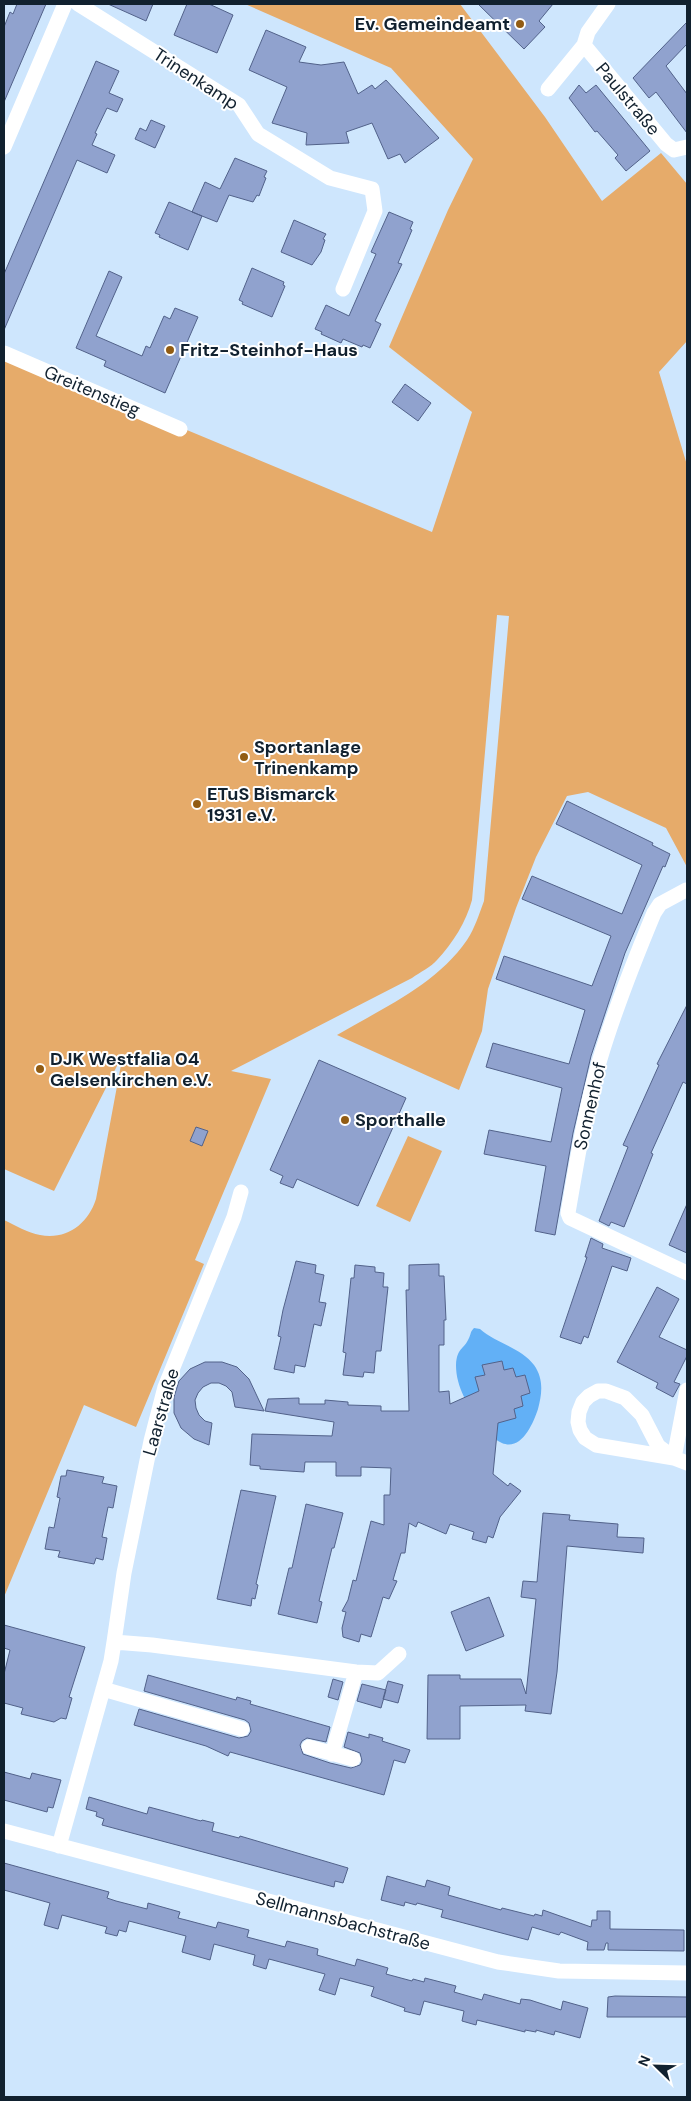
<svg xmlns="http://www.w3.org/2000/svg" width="691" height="2101" font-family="'DM Sans',sans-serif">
<rect width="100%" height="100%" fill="#cee6fd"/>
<path fill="#e6ab6a" d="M245,4h215l85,113 57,84 59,-48 26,31v157l-28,31 28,93v402l-21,-39 -78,-36 -21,4 -31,61 -20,51 -28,81 -6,42 -23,59 -122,-55c46,-27 99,-50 130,-95 8,-12 12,-26 17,-39l25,-285 -12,-1 -25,285c-6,22 -19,43 -35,60 -6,7 -17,12 -25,18l-181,93 40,8 -76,181 9,4 -68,163 -52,-22 -80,192v-377c11,5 24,13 36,15 27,5 48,-11 56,-36l27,-145 -69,137 -50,-22v-815l428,178 40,-120 -83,-65 59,-137 25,-51 -82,-91z
M408,1136l34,15 -32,71 -34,-16z"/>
<path fill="#62b0f6" d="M474,1328l6,1c16,14 41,19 54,36 10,14 8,29 4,44 -6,18 -20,49 -44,29 -5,-4 -8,-10 -12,-15 -14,-16 -26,-36 -26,-58 1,-18 8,-15 13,-27 2,-4 1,-6 5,-10z"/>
<path fill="#90a2ce" stroke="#52628a" d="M17,4h29l-42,98v-75l6,-15 3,2z
M108,4h45l-7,17z
M187,4h22l24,11 -16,38 -43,-18z
M478,4h75l-14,17 6,6 -21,22z
M687,22v22l-21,22 21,28v39l-31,-41 -7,6 -16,-20z
M266,30l40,17 -7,15 22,3 23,-3 14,32 14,-9 3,4 11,-9 53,58 -34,25 -5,-9 -12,5 -16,-36 -26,9 3,11 -43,2 1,-12 -35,-10 15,-36 -38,-17z
M96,61l23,10 -10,22 14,6 -6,13 -10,-4 -12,25 2,1 -5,11 23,10 -8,18 -30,-13 -73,170v-56z
M579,85l7,8 10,-8 54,66 -24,20 -11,-13 3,-3 -21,-24 -2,1 -26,-34z
M151,120l14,6 -10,22 -20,-9 5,-11 6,3z
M235,158l32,13 -3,6 2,1 -7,18 -2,-1 -4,7 -24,-7 -12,27 -25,-10 13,-30 15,7z
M169,202l33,14 -14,34 -29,-13 1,-2 -5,-2z
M389,212l24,10 -3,7 2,1 -14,33 4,1 -27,57 6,3 -11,24 -7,-3 -1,2 -19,-8 -2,4 -20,-9 1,-2 -7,-3 11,-24 23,11 27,-62 -5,-2z
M294,220l32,14 -3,5 2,1 -4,12 -9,13 -31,-13z
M252,268l32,14 -1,3 2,1 -13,31 -30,-13 1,-2 -4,-2z
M109,271l13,6 -26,59 46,20 4,-10 4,2 14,-32 6,3 5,-11 23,9 -33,76 -61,-27 2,-5 -30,-13z
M405,384l26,19 -13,18 -26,-19z
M567,801l86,42 -1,2 18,9 -5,13 -2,-1 -38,87 -34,103 -18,77 -18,102 -20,-4 11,-65 -62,-12 5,-24 62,12 11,-54 -76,-21 7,-24 76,21 16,-54 -89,-31 8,-23 88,30 19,-50 -89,-37 10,-23 90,38 20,-49 -86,-41z
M687,1005v79l-4,-2 -32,71 2,1 -29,73 -13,-5 -2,4 -10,-5 29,-74 -5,-2 36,-80 -2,-1z
M319,1060l87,38 -48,108 -61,-27 -4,9 -13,-5 3,-7 -13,-6z
M196,1127l12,4 -6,15 -12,-5z
M687,1204v49l-18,-8z
M591,1238l12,6 -1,4 29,10 -4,13 -15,-5 -24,72 -4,-2 -3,8 -21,-7 27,-80h-2z
M296,1261l20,4 -1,8 9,2 -5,27 7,1 -5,23 -7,-2 -9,43 -10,-2 -1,8 -20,-4 7,-32 -3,-1 5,-26z
M439,1264v12h5l2,44h-2v25h-5v47l10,-1 1,13 29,-13 -4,-14 10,-2 -3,-10 20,-4 2,9 9,-2 3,9 9,-2 5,18 -9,3 2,10 -9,3 2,9 -18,5 -5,51 15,12 2,-3 11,8 -21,26 -7,21 -5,-2 -2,7 -14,-4 2,-7 -24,-8 -4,10 -28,-12 -2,5 -7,-4 -4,30h-4l-8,27 4,1 -8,18 -6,-2 -12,40 -10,-3 -2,8 -16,-5 -1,-9 4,-16 -4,-1 6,-11 5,-20 3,1 15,-60 13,4v-30h6l1,-27 -30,-1v9h-25v-14h-31l-1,10 -44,-3v-3l-10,-1 2,-31 80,2 2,-14 -69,-11 3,-12 31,-1v6h26v-4l23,2v3l33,1v5h28l-3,-121h3v-25z
M355,1265l20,2v5l9,1 -1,14h5l-7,64h-5l-2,22 -10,-1 -1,5 -20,-2 3,-22 -3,-1 5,-45 3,-29h3z
M657,1287l22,12 -20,38 28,13v6l-13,26 6,2 -7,13 -17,-9 2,-5 -41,-21z
M205,1362h17l15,5 12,12 15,32 -29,-4 -3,-15 -6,-6 -7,-3h-8l-8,4 -5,6 -3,7 1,8 3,7 6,6 7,2 -3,22 -15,-6 -13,-11 -7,-15v-16l5,-16 11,-12z
M67,1470l37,7 -2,6 15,3 -4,22 -5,-1 -6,30 5,1 -4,22 -7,-2 -2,6 -36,-7 2,-6 -15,-2 4,-22 5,1 6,-30 -3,-1 4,-21h5z
M241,1490l35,6 -20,88 2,1 -3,14 -3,-1 -1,8 -34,-7z
M306,1504l37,9 -9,35h-2l-13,53 3,1 -5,21 -39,-9 11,-46h3z
M543,1513l27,2 -1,5 49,4 -1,13 27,1 -1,15 -76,-7 -10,126 -6,42 -26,-3 1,-6 -66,1v33h-33l1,-64h32v4h61l5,15 10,-95 -15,-2 2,-16 14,1z
M489,1597l15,39 -38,15 -15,-39z
M4,1625l81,22 -16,50 3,1 -6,21 -5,-1 -7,4 -33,-8 2,-6 -19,-5v-29l6,-24 -6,-2z
M148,1675l88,25 1,-3 14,4 -1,3 80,23 -4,15 -19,-4 -5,3 -2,4 3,9 27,9 21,5 9,-3 2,-4 -2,-8 -16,-6 4,-15 21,6v-4l14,4 -1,3 28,9 -5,13 -11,-3 -10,35 -154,-43 -2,4 -22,-10 -72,-21 5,-16 100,29 9,-2 3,-5 -2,-8 -4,-3 -101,-29z
M333,1679l10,3 -5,18 -10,-3z
M388,1681l15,4 -5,18 -15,-4z
M362,1684l24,6 -5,18 -24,-7z
M4,1772l26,7 2,-6 29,7 -8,28 -5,-1 -1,5 -43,-12z
M89,1797l58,17 2,-7 52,14 1,-1 12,3 -2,8 27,7 1,-2 108,32 -5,15 -8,-2 -1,6 -232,-62 2,-6 -8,-3 1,-4 -11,-3z
M4,1863l105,29 -2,6 9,3 31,8 1,-6 32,9 -2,6 8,2 30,8 2,-6 31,8 -2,7 38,10 2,-6 31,8 -1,6 38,11 2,-7 31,9 -2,6 26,7 1,-2 11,3 1,-4 31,8 -2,6 28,8 2,-6 36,10 1,-5 9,1 31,10 2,-9 25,7 -8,30 -25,-7 -1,4 -18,-5v2l-11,-2v2l-48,-12 -1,5 -14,-4 2,-10 -40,-10 -4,14 -16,-4 1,-3 -34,-12 3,-9 -34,-9 -5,17 -16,-5 6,-16 -56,-15 -3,10 -13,-4 2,-10 -41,-11 -4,16 -28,-8 4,-16 -57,-15 -3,11 -7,-2 -2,6 -12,-3 2,-6 -45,-12 -4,14 -14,-4 6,-22 -46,-13z
M387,1876l38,11 2,-7 23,7 -2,8 53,15 1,-2 32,8 1,-2 7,2 1,-6 48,17 1,-7h5v-9h13v18l74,1v21l-76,-1v-7h-2l-2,7h-17l1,-8 -27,-10 -2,3 -27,-8 -4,13 -87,-23 2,-7 -26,-7 -1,2 -11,-3 -1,4 -23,-6z
M615,1996l72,1v20h-80l1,-20z"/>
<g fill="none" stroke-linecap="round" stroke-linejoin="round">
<path stroke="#fff" stroke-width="15" d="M78,4l161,101 19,29 72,44 42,11 3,22 -32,78
M584,45l82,99 8,6 13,-3
M548,89l36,-44 4,-13 20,-28
M4,147l61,-143
M4,353l176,76
M686,890l-26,14 -6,9c-20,48 -39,96 -54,146 -15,50 -23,102 -32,154l2,5 117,55
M674,1458l-16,-12 -16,-31 -17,-17 -19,-7h-8l-9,5 -6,6 -4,10 -1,10 2,8 5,8 11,7 78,13 13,5
M674,1458l13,-68
M114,1642l10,-69 27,-132 14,-54 69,-170 7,-25
M103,1689l139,40
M309,1747l44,12
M332,1754l24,-82
M4,1831l494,131 61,9 128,2
M59,1846l52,-185 3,-19 38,3 204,27 22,1 21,-19"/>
</g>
<g fill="#925c13" stroke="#fff" stroke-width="2">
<circle cx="520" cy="24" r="5"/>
<circle cx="170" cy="350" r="5"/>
<circle cx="244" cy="757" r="5"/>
<circle cx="197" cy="804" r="5"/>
<circle cx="40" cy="1069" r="5"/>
<circle cx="345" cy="1120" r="5"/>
</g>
<g text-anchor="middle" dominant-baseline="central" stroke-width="4" stroke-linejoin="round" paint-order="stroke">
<g font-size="18" font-weight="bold" fill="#11212f" stroke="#fff" text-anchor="start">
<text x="510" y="24" text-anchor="end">Ev. Gemeindeamt</text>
<text x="180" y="350">Fritz-Steinhof-Haus</text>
<text x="254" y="747">Sportanlage<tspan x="254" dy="21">Trinenkamp</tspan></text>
<text x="207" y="794">ETuS Bismarck<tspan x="207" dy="21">1931 e.V.</tspan></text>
<text x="50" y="1059">DJK Westfalia 04<tspan x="50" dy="21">Gelsenkirchen e.V.</tspan></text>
<text x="355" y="1120">Sporthalle</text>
</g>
<g font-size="18" fill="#11212f" stroke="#fff">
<text transform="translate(196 79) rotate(33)">Trinenkamp</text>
<text transform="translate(628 99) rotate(50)">Paulstraße</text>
<text transform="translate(92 391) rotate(23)">Greitenstieg</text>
<text transform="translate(590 1106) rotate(-77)">Sonnenhof</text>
<text transform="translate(161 1412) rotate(-74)">Laarstraße</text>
<text transform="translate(343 1921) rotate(15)">Sellmannsbachstraße</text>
</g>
</g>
<rect width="691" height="2101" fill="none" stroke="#11212f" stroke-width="10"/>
<g transform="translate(656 2066) rotate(293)" stroke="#ffffff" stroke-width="4" paint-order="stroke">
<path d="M0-4L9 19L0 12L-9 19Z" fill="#11212f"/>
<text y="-8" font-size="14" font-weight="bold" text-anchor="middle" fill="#11212f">N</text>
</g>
</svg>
